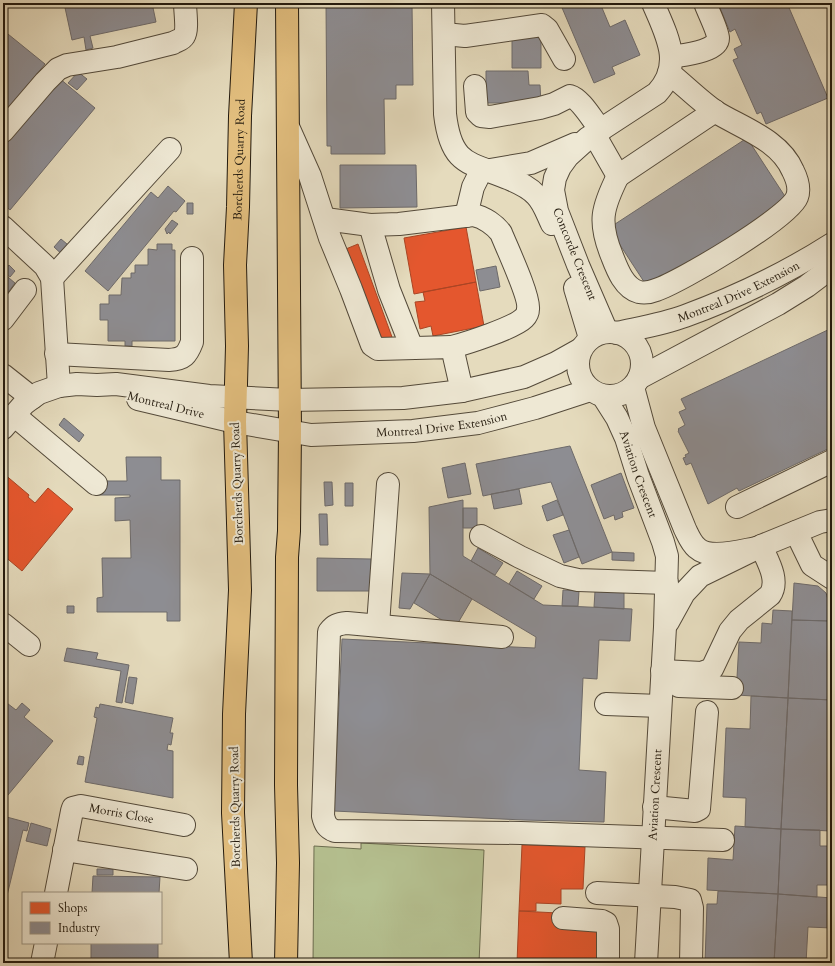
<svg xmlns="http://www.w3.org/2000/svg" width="835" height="966" font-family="Cardo,serif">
<rect width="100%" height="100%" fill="#e5dbbd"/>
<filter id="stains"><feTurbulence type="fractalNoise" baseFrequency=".005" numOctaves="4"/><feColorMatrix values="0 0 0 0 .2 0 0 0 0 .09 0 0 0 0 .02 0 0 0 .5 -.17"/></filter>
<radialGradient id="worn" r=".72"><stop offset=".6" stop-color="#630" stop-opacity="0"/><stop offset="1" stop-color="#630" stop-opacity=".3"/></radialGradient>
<path fill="#b5c090" stroke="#6c6d4f" d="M361,843l123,7 -5,113h-166l1,-117 47,3z"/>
<path fill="#e4572e" stroke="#aa4524" d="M466,227l10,55 -62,12 -10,-56z
M358,244l34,93 -18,7 -33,-93z
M476,282l8,44 -51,10 -2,-10 -11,3 -5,-27 10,-1 -2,-9z
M3,473l26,22 -1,2 7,6 13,-15 25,21 -51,62 -19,-16z
M522,845l63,2 -2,42h-22v15l-25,-1v8h-17z
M519,911l39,2 41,14 -2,36h-80z"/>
<path fill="#8d8d92" stroke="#6d6a6a" d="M64,3h88l4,19 -66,14 3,12 -7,2 -2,-13 -12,3z
M326,3h86l1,82h-17v14h-12l1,55h-54v-8h-4z
M560,3h40l10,24 15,-7 15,35 -28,12 3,7 -21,9z
M718,3h69l41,95 -62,26 -5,-12 -4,2 -24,-54 5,-2 -4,-9 8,-4 -7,-16 -5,3z
M3,30l42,34 -42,51z
M512,34h29v34h-29z
M486,71h42l1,14h11l1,18h-55z
M78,72l9,7 -10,11 -9,-7z
M59,78l36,30 -85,102 -7,-6v-58z
M747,138l41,63 -138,90 -41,-63z
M340,165h76l1,42 -77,1z
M168,186l17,15 -9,11 -2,-1 -66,80 -23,-20 66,-79 7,6z
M187,203h6v11h-6z
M172,220l6,4 -8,10 -1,-2 -2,2 -2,-5z
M61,239l12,10 -7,9 -12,-11z
M157,244h15v6h3v91h-43v5h-7v-5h-17v-21h-8v-16h9v-9h12l1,-17h9v-5h4v-8h13v-16l9,1z
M9,265l6,6 -5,6 -7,-5z
M496,266l4,21 -20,4 -4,-21z
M3,273l12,10 -12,16z
M832,328v109l-2,1 2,4v5l-93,44 -2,-3 -29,16 -17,-41 -5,2 -3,-7 3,-1 -1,-2 4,-2 -11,-22 1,-1 -1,-1 7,-4 -6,-13 7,-3 -5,-10z
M64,418l20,17 -5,7 -20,-17z
M570,446l42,106 -30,12 -31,-82 -68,14 -7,-32z
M126,457h35v23h19v141h-13v-9h-70v-14l6,-1 -1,-39h29l-1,-38 -15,1v-23l15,-1v-2h-33v-14h30z
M465,463l6,31 -23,4 -6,-30z
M621,473l13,35 -12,4 1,5 -8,3 -1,-5 -10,4 -13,-34z
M324,482h8l1,23 -8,1z
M345,483h8v23h-8z
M519,489l3,15 -28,5 -3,-15z
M463,500v56l80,49 89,4 -2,32 -31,-1 -2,39 -14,-1 -4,92 27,2 -2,50 -81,-2 -189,-9 8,-172 193,9 1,-11 -106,-63 -1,-67z
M557,500l6,15 -16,6 -5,-15z
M463,508h14v20h-14z
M319,514h8l1,31h-8z
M569,530l10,27 -15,6 -11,-28z
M478,548l25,15 -8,12 -24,-14z
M612,552l22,1v8l-22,-1z
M317,558l54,1v32h-54z
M517,571l25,15 -8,13 -25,-15z
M402,573l28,1 -20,35 -11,-1z
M430,574l42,25 -17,29 -41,-25z
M794,583l24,3 8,7 4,13v15l-38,-1z
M563,590l16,1 -1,15h-16z
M595,591l29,1v17l-30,-2z
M67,606h7v7h-7z
M773,610l19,1 -4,87 -52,-3 3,-53 22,1 1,-20 10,1z
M792,620l40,1v79l-44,-2z
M67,648l31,5 -2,6 33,6 -7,38 -6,-1 5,-31 -57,-10z
M129,677l8,1 -4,26 -8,-2z
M751,696l37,2 -7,131 -36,-2 1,-29 -23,-1 3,-69 24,1z
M788,698l44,2v131l-51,-2z
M3,700l13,10 6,-7 8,7 -6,7 29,24 -50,60z
M100,704l73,14 -3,15h3l-2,12 -3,-1 -1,6 6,1v47l-88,-16 12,-64 -3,-1 2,-10 3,1z
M79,756l5,1 -1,8 -6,-1z
M3,816l26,7 -2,8 -4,-1 -20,82z
M31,823l20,6 -4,17 -21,-5z
M735,826l46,3 -3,65 -71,-4 1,-32 25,2z
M781,829l39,1v16h12v39h-15v12l-39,-3z
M97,869h16v6h-16z
M93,876l67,1 -1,16h-67z
M718,891l60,3 -4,69h-69l2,-59h10z
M778,894l54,4v30l-24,-1 -2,36h-32z
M91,943h67v20h-67z"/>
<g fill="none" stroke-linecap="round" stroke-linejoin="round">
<g stroke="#544a3a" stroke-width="24">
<g id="minor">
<path d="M443,3l2,111c6,52 24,48 65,65 9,4 19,8 26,16 8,8 11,19 16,29"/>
<path d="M444,34l21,2 77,-11 5,4 17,30"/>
<path d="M671,57c10,-2 47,-5 47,-19 0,-7 -10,-27 -13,-35"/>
<path d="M475,86l2,26 4,4 9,1 50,-9 14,-4 16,-8c11,3 23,25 31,34"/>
<path d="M289,129l21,47 20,62 21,51 21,56 6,4 74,-2 10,44"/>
<path d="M3,131l42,-49 13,-13 9,-4 50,-8 56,-14c3,-2 9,-3 11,-7 4,-6 1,-25 1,-33"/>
<path d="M594,134l24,42 97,-65"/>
<path d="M490,170l41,-7 44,-19"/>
<path d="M618,176c-16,32 -20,46 -6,80 5,13 12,32 27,36 5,1 12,0 17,-2 24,-8 133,-72 141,-93 3,-8 0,-18 -4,-26 -13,-31 -51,-43 -77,-59 -15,-10 -33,-28 -47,-39"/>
<path d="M466,216l7,-29 9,-18"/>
<path d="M325,219l45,6 29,-1 74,-9c11,2 22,10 28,18 6,15 29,64 27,76 0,3 -2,7 -4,9 -10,10 -57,25 -72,29"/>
<path d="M370,225l19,65 23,58"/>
<path d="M3,227l42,39 7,12 7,108"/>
<path d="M52,278l118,-129"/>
<path d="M575,288l15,50"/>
<path d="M3,319l22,-29"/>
<path d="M607,332l-29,-67 -21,-54 -4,-21 2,-12 5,-11 8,-11 20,-18 69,-45c27,-29 9,-59 -4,-90"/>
<circle cx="610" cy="364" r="32"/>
<path id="s1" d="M617,333c22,-5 46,-9 68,-17 52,-19 100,-42 147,-72"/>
<path d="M56,354l113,6c15,-1 18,-5 23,-18v-84"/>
<path d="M3,375l29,23"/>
<path d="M639,378l139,-74 29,-18 25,-19"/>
<path d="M633,387l11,41 41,101c3,6 6,14 12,19 13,12 43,3 59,0"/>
<path id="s2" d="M603,396l14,22 9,20 12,38 25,66 4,14 -2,71 -19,336"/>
<path id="s3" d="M138,399l97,23 76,13 102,-4 65,-8 57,-15 55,-18"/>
<path d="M14,415l82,69"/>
<path d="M3,428l21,-24 8,-6 7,-5 20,-7 18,-2 20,1 19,-1 93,12 80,4 114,-2 59,-7 62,-14 32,-14 25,-14"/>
<path d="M737,507l95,-46"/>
<path d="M796,532l16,33 20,13"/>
<path d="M481,536l39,21 40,19 18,4 89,3"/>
<path d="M668,622l16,-29 16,-17 61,-30 59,-24 12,-2"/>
<path d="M3,624l26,21"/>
<path d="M378,625l10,-141"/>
<path d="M502,637l-155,-14c-9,1 -13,2 -18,9l-6,184c2,8 4,12 12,15l186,2 202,7"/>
<path d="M662,671l40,2 10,-4 18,-38 9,-11 31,-25c10,-15 -3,-35 -9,-49"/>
<path d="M679,686l53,2"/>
<path d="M606,704l54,2"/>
<path d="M654,807l41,4 4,-2 8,-97"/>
<path d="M64,850l122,19"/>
<path id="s4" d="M56,893l16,-82 1,-3 8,-2 103,19"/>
<path d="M597,893l78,4 15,3 2,8 -1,55"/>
<path d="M563,918l39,3 4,2 2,6v34"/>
<path d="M42,963l4,-20"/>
</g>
</g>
<g stroke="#231a0e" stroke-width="24">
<g id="major">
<path id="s5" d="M241,963l-8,-150 1,-99 6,-124 -5,-168 2,-76 -2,-81 3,-58 2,-91 6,-113"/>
<path d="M286,963l2,-100 -2,-78 1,-228 2,-26 1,-100 -3,-428"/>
</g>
</g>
<use href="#minor" stroke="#eee8d4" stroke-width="22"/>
<use href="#major" stroke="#e2be7e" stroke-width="22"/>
</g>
<g text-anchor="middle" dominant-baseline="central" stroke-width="4" stroke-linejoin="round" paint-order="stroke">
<g font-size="12" fill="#231a0e" stroke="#eee8d4">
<text stroke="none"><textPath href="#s5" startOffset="804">Borcherds Quarry Road</textPath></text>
<text transform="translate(575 254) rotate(68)">Concorde Crescent</text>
<text stroke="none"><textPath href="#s1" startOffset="129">Montreal Drive Extension</textPath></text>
<text transform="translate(166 405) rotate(14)">Montreal Drive</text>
<text stroke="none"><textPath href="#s3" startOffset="308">Montreal Drive Extension</textPath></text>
<text stroke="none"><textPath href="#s2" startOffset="86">Aviation Crescent</textPath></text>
<text transform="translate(237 483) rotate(-92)">Borcherds Quarry Road</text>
<text transform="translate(655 795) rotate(-87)">Aviation Crescent</text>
<text transform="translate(235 807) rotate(-91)">Borcherds Quarry Road</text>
<text stroke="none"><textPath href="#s4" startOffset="136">Morris Close</textPath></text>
</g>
</g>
<rect width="835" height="966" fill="none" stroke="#e5dbbd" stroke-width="16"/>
<rect x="4" y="4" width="827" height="958" fill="none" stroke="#231a0e" stroke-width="2"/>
<rect x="8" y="8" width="819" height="950" fill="none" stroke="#231a0e"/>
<rect x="22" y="892" width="140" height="52" fill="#eee8d4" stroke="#9d9685"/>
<rect x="30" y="902" width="20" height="12" fill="#e4572e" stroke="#9d9685"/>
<text x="58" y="912" font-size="12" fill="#231a0e">Shops</text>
<rect x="30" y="922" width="20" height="12" fill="#8d8d92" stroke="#9d9685"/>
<text x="58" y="932" font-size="12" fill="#231a0e">Industry</text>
<rect width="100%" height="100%" filter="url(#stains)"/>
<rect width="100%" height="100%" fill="url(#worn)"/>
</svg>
